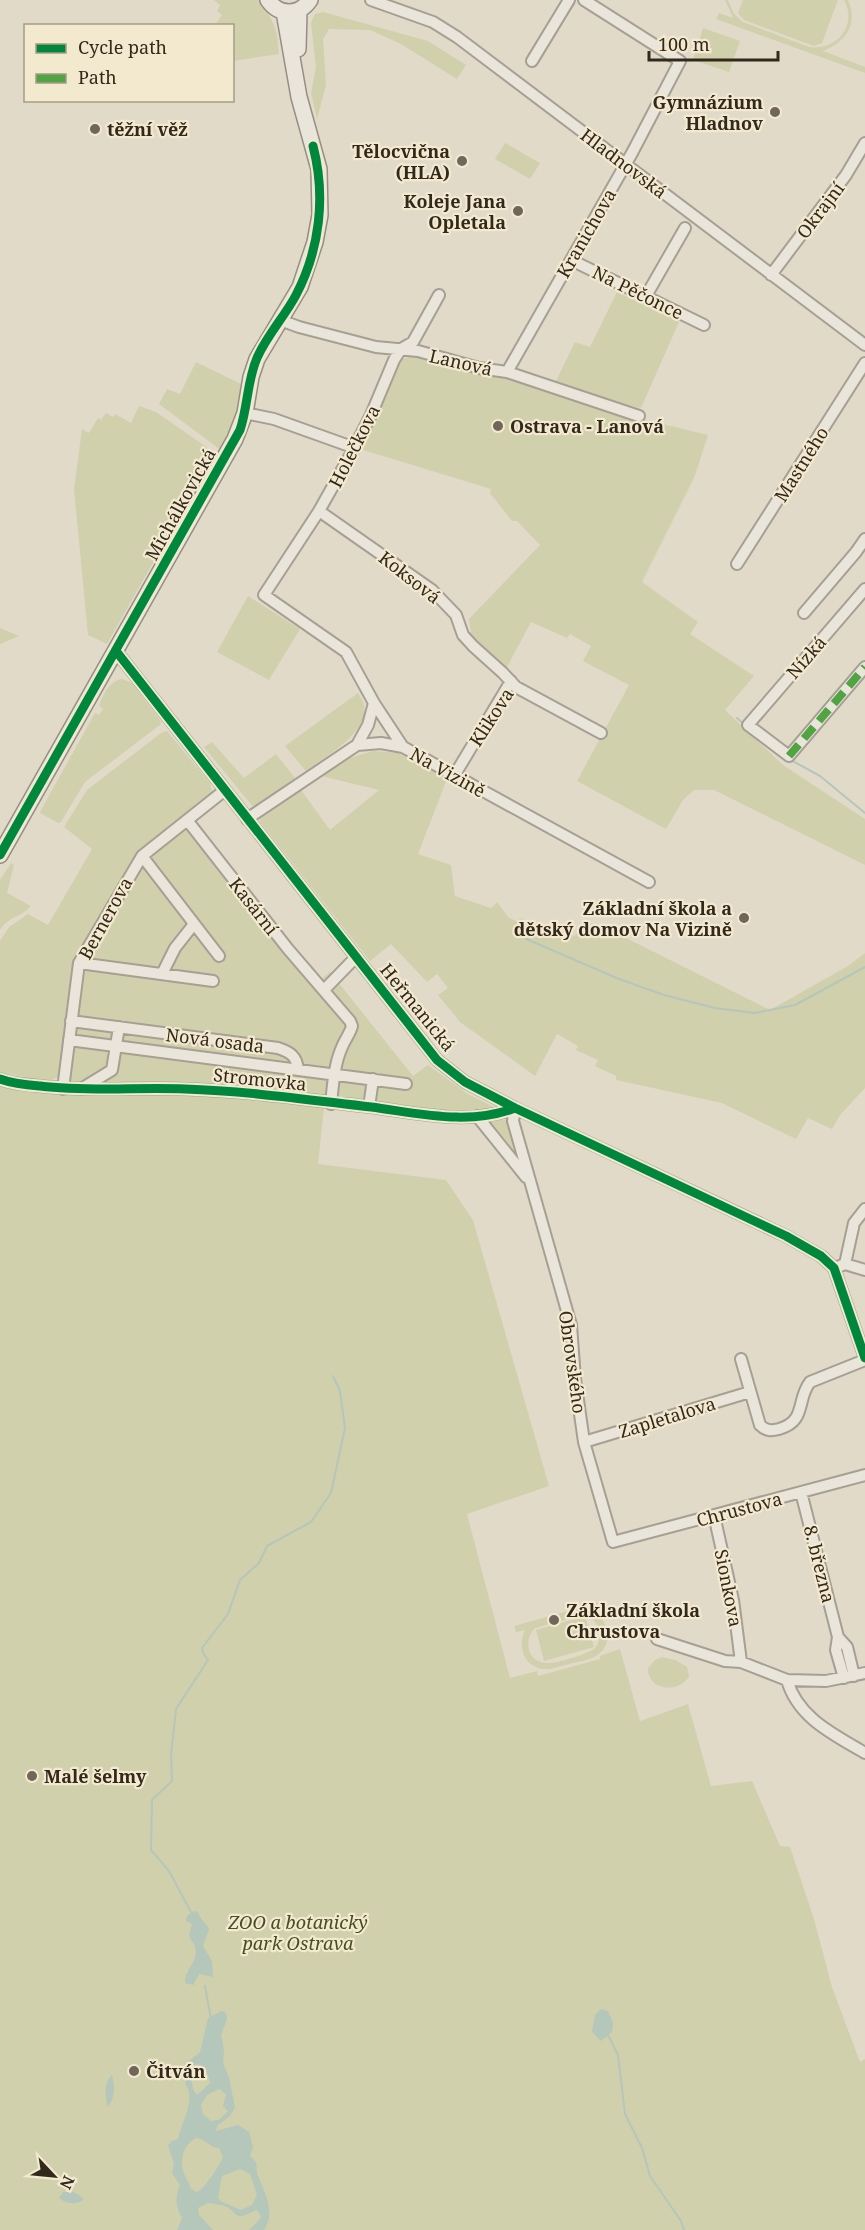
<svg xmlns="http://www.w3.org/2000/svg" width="865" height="2230" font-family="'Noto Serif',serif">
<rect width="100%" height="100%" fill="#e1dac9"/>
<path fill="#d0d0ac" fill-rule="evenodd" d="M214,0h47c13,25 16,25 18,54l-46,7 -1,-35 -17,-1 7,-10 -5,-4 3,-6z
M725,0h3l6,14 9,8 66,25c28,4 49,-22 35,-47h4c11,24 -3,43 -25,51l42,16v6l-149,-54 3,-6 14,5z
M743,0h95l-16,43 -8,3 -70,-26 -6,-7z
M323,12l105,29 38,24 -9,14 -56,-35 -31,-14 -41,-1 -6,10 3,46 -9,34 -6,-26 5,-26 -5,-44 4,-9z
M703,28l37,13 -11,31 -36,-12z
M505,143l35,20 -10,16 -35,-20z
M617,292l62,30 -38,86 -40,-9 -46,-16 20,-41 15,5z
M414,355l90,23 14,1 95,33 95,23 -14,43 -52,104 56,40 -8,12 64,42 -29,34 58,55 82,54v46l-151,-75h-20l-11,10 -17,29 -89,-48 52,-96 -46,-24 8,-15 -21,-12 -3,4 -36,-16 -25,47 -34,-29 -3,-21 71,-74 -23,-24h-5l-22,-28 1,-4 -131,-40 38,-88z
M196,362l47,23 -5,28 -16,38 -63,-47 8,-15 13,5z
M139,406l17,6 59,41 -108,191 -19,-9 -14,-146 8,-60 7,4 9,-15 3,2 5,-7 7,4 2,-3 16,9z
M248,596l52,33 -31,51 -52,-28z
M0,628l19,8 -19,8z
M122,679l10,4 28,37 1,4 -76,58 -24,40 -3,1 -18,-10 1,-3 54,-97 4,2 4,-6 -4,-3c4,-11 10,-25 23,-27z
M358,693c2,4 6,9 6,13 6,26 -41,52 -58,65l-21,-25z
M167,731l43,52 2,8 -2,4 -72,56 -65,112 -15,114 -10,5 -48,-10v-131l9,-14 19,-13 20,11 44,-76 -28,-22 23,-37 74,-57z
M212,742l32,36 32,-24 19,24 -41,30 -50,-61z
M373,751l25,2 49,26 -29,75 33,11 4,31 36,12 6,-6 11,15 9,5 3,-4 55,18 9,-16 23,12 21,7 142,71 78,-44 17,-13v135l-25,27 -8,14 -24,-11 -12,21 -74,-36 -106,-23v-4l-21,-10 3,-6 -22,-10 2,-4 -21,-12 -22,42 -75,-54 -22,-27 10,-7 -11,-14 -10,8 -36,-38 -21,17 -110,-139v-3l41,-29 29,40 49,-40 -58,-14 22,-16z
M185,828h3l127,156 15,-12 83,104 15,-11 40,29 28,14 -28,6 -397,-31 -2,-3 14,-113 55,-95 11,-16z
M11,863l3,2 -7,28 24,13c-11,12 -22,10 -31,24v-50z
M0,1083l12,4 79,9 92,-3 141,14 -6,57 128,16 27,40 76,266 -82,28 43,164 27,-7 1,5 62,-17v-3l20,-7 20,72 48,-17 23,82 41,-5 28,65 10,1 24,72 18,68 28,75 5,-3v171h-865z
M497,1119l11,1 14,45 -34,-42z
M601,1602l1,7 -8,2c16,11 20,36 0,46 -8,4 -19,5 -28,8 -7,1 -15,5 -22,4 -20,-2 -27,-23 -19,-39l-9,2 -2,-6zM582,1615c17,3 24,20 12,34 -9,6 -36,14 -47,14 -20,0 -24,-23 -12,-35z
M585,1616l9,31 -50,14 -8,-31z
M662,1657l13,3 12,7 2,9c-9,18 -42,15 -41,-8l7,-8z"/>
<path fill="#b5c6bb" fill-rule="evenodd" d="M194,1911l4,1c2,8 8,10 11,17l-6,17 9,15 1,16 -14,-3 -6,11 -8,-2c-1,-14 16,-22 9,-39 -2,-3 -4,-5 -5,-9l3,-11 -6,-3 1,-5z
M601,2009l7,2 5,12 -1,9 -11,9 -9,-9 3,-17z
M222,2011l4,2 1,6 -6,16 3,14 -1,14 6,14 6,31 -5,8 -13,10 -1,5 22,-6 11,7 4,15 -3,9 6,6c1,5 0,9 2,14 7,17 18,36 6,54h-15l10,-10 2,-4 -4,-6c-6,1 -9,5 -15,6 -7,1 -8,-4 -13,-8 -5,-3 -14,-4 -21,-5l-10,5 1,7 14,15h-36l5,-12c-7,-13 -7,-20 -2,-33l-8,-12 2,-9 -6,-19 4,-4 6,-2c3,-16 19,-40 7,-55l2,-9 -2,-11 15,-12 8,-34zM198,2064l8,5 4,14 -13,12c-6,-6 -7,-20 -3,-29zM219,2089l7,5 -3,12 5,5 -9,9 -8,1 -8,-7 -2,-9 6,-10zM196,2138c9,0 13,10 23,10l4,9c-4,9 -17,30 -26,35l-6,-3c-2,-7 -6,-12 -8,-18 -3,-12 0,-26 13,-33zM240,2169l10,5 7,21 -5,10 -11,5 -19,-8 -4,-4 4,-22z
M112,2075c3,12 3,22 -4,32 -3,-11 -5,-23 4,-32z
M63,2192h11l8,5 1,3c-7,5 -17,4 -24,-2z"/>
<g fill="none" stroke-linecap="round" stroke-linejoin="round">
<path stroke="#b5c6bb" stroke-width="2" d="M737,718l7,6
M789,759l31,17 45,37
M524,938l95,41 45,16 51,13 40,5 40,-8 70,-38
M191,1912l-22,-41 -18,-21 1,-50 20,-19 -1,-26 5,-46 32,-49 -5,-7 -1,-5 26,-34 12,-34 19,-17 8,-17 44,-24 20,-29 14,-65 -5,-37 -7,-15
M205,1986l6,33
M608,2035l10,20 7,59 17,34 8,28 31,45 3,9"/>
<g stroke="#a69f93" stroke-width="14">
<path id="street" d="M371,0l62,22 24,15 408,308
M532,61l37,-61
M571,260l133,65
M771,275l75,-100 19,-32
M646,296l39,-68
M280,320l19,7 77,20 42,4 61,17 28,4 132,44
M507,372l125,-219 48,-92 -96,-61
M245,413l29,6 81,29
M319,511l113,79 24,25 7,20 10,11 30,27 13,14 85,46
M737,564l128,-201
M865,589l-117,136 41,31 76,-89
M804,613l52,-61 9,-13
M116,651l321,409 28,22 50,26 271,128 35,20 13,12 31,90
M374,703l29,44
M357,745l11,-20 6,-22 -28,-51 -82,-57 55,-84 32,-57 20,-39 23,-55 7,-11 12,-7 26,-47
M454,776l57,-95
M247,819l110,-74 24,-2 22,4 246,135
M187,820l101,129 62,72 2,5c-2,8 -7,13 -10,21 -8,18 -9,38 -11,57
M142,856l77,100
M79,963l134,18
M162,974l13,-26 19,-24
M324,990l32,-33
M71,1021l207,27c12,4 19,8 20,22
M69,1040l337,44
M0,1079c13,5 27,6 40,7 49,6 97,1 145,3 62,2 125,11 186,18 47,6 98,19 144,1l-2,13 58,204 4,54 9,63 29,100 252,-67
M63,1089l16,-126 63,-107 83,-66
M81,1089l31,-19 7,-43
M369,1107l4,-28
M477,1116l49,61
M845,1264l9,-41 11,-14
M840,1266l5,-2 20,6
M741,1359l19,66c6,6 11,6 19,4 28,-8 17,-29 31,-47l55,-22
M584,1442l166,-50
M801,1492l37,145 -2,13 8,28
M714,1515l19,85 8,62
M838,1637l9,10 7,29
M657,1639l68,22 16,1 46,18 39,1 39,-8
M787,1680c11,38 46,54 78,73"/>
</g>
<g stroke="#968e83" stroke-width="18">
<path id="secondary" d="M268,0c11,16 31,16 42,0
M298,49l1,-39
M0,855l235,-416 10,-26 6,-36 6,-18 43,-72 15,-45 5,-27 -1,-46 -20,-72 -15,-85"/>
</g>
<use href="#street" stroke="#eae5db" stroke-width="10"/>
<use href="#secondary" stroke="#eae5db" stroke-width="15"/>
<path stroke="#52a341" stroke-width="8" stroke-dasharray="15 8" stroke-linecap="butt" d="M789,756l76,-89"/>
<g stroke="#f3e9cf" stroke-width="13">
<path id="cycleway" d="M116,651l321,409 28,22 50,26 271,128 35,20 13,12 31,90
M0,855l240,-425c8,-24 7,-49 17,-72 10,-23 28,-42 39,-63 24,-46 30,-99 17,-149
M0,1079c13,5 27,6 40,7 49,6 97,1 145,3 62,2 125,11 186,18 47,6 98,19 144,1"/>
</g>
<use href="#cycleway" stroke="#00873e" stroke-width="9"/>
</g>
<g fill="#706659" stroke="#f3e9cf" stroke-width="2">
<circle cx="775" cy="112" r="6"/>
<circle cx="95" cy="129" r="6"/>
<circle cx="462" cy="161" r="6"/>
<circle cx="518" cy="211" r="6"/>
<circle cx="498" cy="426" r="6"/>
<circle cx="744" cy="918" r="6"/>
<circle cx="554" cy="1620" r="6"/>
<circle cx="32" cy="1776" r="6"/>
<circle cx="134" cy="2071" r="6"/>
</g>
<g text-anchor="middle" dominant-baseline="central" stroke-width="4.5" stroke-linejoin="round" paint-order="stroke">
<g font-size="18" font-weight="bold" fill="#33281c" stroke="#f3e9cf" text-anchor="start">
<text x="763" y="102" text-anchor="end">Gymnázium<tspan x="763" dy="21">Hladnov</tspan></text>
<text x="107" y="129">těžní věž</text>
<text x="450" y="151" text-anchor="end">Tělocvična<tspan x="450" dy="21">(HLA)</tspan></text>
<text x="506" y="201" text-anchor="end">Koleje Jana<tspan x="506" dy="21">Opletala</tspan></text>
<text x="510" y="426">Ostrava - Lanová</text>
<text x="732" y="908" text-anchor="end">Základní škola a<tspan x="732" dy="21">dětský domov Na Vizině</tspan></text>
<text x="566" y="1610">Základní škola<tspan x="566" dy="21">Chrustova</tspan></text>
<text x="44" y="1776">Malé šelmy</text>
<text x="146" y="2071">Čitván</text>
</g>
<g font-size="18" fill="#33281c" stroke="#f3e9cf">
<text transform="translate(624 163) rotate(37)">Hladnovská</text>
<text transform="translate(820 210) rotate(-53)">Okrajní</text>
<text transform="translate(586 233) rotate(-60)">Kranichova</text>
<text transform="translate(638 292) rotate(26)">Na Pěčonce</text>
<text transform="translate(461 362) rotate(13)">Lanová</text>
<text transform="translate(354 446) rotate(-63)">Holečkova</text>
<text transform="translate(801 464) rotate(-58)">Mastného</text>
<text transform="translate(180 504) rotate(-61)">Michálkovická</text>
<text transform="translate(410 577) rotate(38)">Koksová</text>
<text transform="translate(806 657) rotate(-49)">Nízká</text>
<text transform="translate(491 717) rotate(-57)">Klikova</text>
<text transform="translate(448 772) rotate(29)">Na Vizině</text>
<text transform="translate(254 906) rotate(52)">Kasární</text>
<text transform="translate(105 918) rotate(-61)">Bernerova</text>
<text transform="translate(418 1007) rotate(51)">Heřmanická</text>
<text transform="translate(215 1040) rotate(7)">Nová osada</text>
<text transform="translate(260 1079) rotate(6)">Stromovka</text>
<text transform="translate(573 1362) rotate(82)">Obrovského</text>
<text transform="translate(667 1417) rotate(-17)">Zapletalova</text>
<text transform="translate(739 1509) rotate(-15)">Chrustova</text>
<text transform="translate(820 1564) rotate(76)">8. března</text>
<text transform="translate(729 1588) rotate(79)">Sionkova</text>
</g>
<g font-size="18" font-style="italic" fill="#444f24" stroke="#f3e9cf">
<text x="298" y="1922">ZOO a botanický<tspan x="298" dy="21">park Ostrava</tspan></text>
</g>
</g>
<rect x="24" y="24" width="210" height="78" fill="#f3e9cf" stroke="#a69c87" stroke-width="1.5"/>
<rect x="36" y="44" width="30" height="9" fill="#00873e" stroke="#a69c87" stroke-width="1.5"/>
<text x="78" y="54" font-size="18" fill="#33281c">Cycle path</text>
<rect x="36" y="74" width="30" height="9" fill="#52a341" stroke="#a69c87" stroke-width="1.5"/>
<text x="78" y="84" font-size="18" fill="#33281c">Path</text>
<g transform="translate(54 2176) rotate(116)" stroke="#f3e9cf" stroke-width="4.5" paint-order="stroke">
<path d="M0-4.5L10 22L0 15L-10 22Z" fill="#33281c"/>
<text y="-9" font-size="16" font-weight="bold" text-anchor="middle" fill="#33281c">N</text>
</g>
<path d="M649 51v9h129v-9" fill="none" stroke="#33281c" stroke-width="3"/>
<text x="658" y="51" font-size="18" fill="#33281c" stroke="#f3e9cf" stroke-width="4.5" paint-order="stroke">100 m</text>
</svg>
